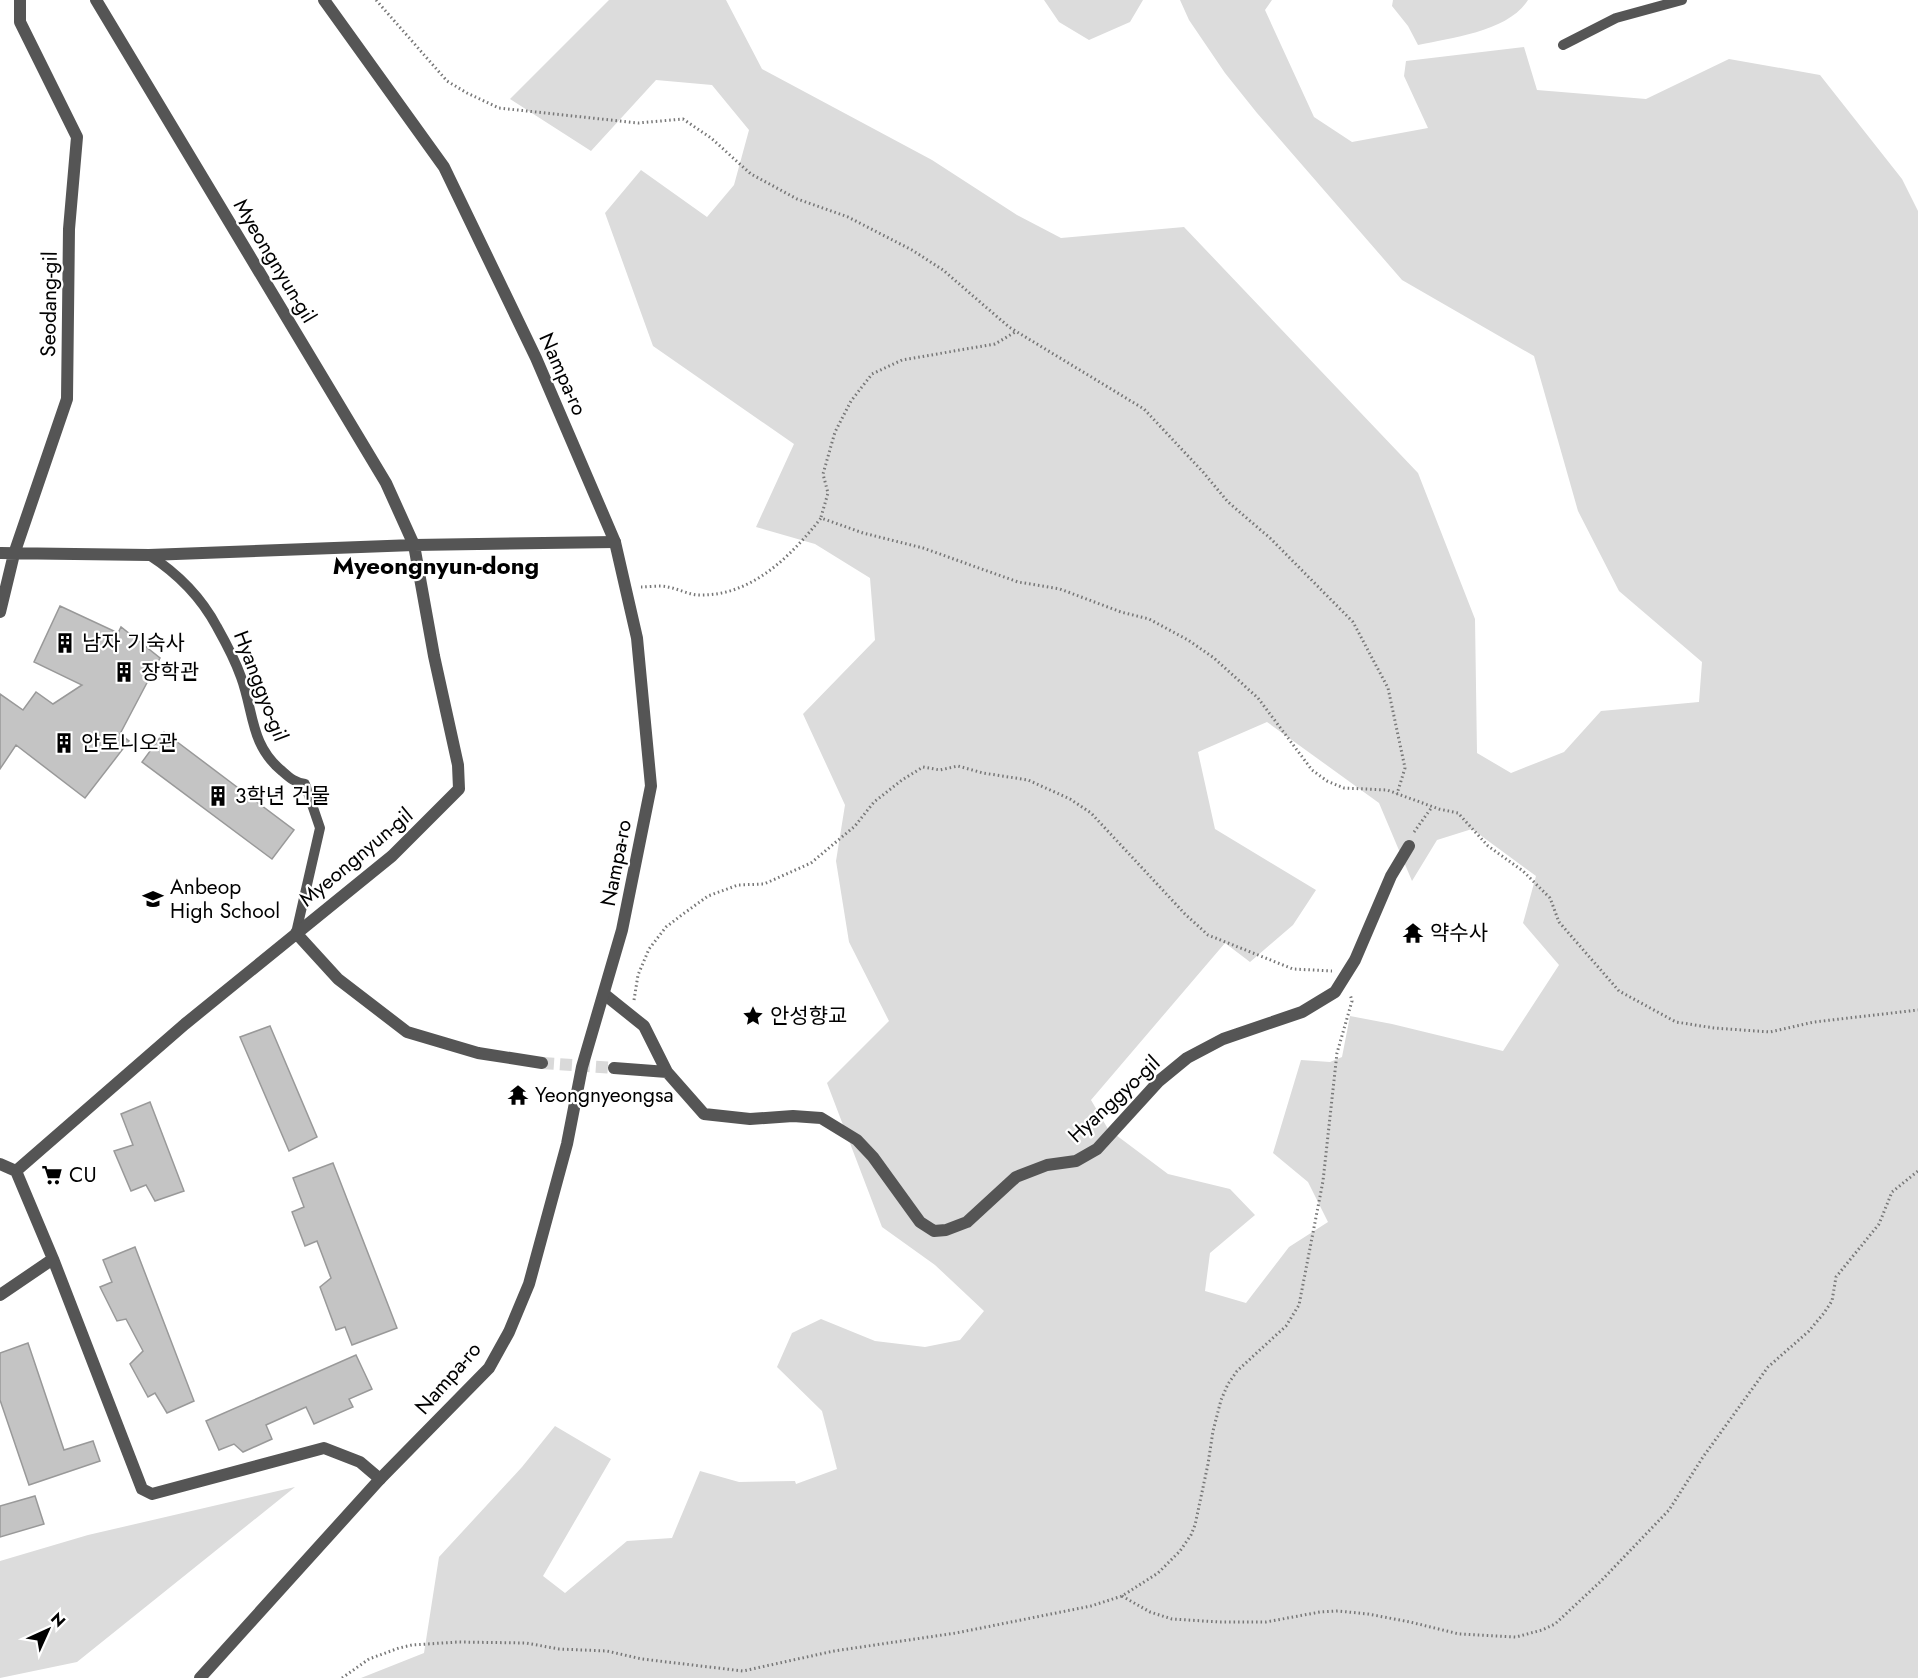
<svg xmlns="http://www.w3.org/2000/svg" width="1918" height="1678" font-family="Jost,'Noto Sans KR',sans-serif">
<rect width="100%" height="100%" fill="#fff"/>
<path fill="#dcdcdc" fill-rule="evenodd" d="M609,0h117l36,69 170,91 85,55 44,23 123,-11 234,246 57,146 2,134 34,20 53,-21 37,-41 98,-9 3,-40 -83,-71 -41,-80 -44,-155 -132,-76 -145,-167 -32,-40 -36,-53 -9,-20h92l-7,10 49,107 38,25 76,-14 -24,-52 2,-15 118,-14 13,43 109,9 83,-40 91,16 82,104 16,32v1467h-1557l63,-25 15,-96 83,-90 33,-41 56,33 -68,117 22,17 62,-52 45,-3 28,-67 39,11 56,-1 1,3 41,-15 -15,-58 -45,-44 15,-34 29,-14 54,22 50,6 35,-7 24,-29 -49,-46 -53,-38 -55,-144 62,-62 -40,-79 -13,-81 9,-56 -42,-91 72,-74 -5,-62 -55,-34 -59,-17 38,-83 -141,-98 -48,-133 36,-43 66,47 27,-32 15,-55 -37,-45 -56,-5 -65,71 -81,-52zM1267,722l112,81 33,78 25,-41 35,-11 64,47 -13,47 36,42 -56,86 -111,-27 -42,-8 -8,41 -12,5 -29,-2 -28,93 35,29 20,40 -39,25 -43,56 -41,-12 5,-38 45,-38 -25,-26 -62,-15 -60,-45 -17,-29 134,-157 25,19 43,-37 23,-35 -101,-61 -17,-77z
M1044,0h99l-13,22 -41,18 -30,-18z
M1393,0h135c-19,31 -77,38 -110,45l-10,-19 -16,-20z
M295,1487l-218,175 -77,16v-117l88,-26z"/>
<path fill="#c4c4c4" stroke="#999" stroke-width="1.5" d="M60,606l58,27 3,-6 39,31 -40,76 9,7 -44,57 -69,-53 -16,24v-75l23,16 13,-18 17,12 29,-19 -48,-23z
M164,732l130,98 -22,29 -130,-97z
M270,1026l47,111 -28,14 -49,-114z
M150,1102l34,89 -29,10 -9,-16 -15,6 -17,-40 19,-6 -12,-31z
M333,1163l64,165 -45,17 -7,-18 -9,3 -16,-43 11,-9 -14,-37 -12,5 -13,-34 12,-5 -11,-29z
M135,1247l59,154 -27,12 -12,-20 -7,4 -18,-33 13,-13 -17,-32 -9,2 -17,-34 12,-5 -9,-22z
M28,1343l36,107 29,-9 7,20 -71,24 -29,-85v-47z
M356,1355l16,34 -23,10 4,8 -39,17 -8,-17 -40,18 6,14 -29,13 -9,-8 -15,6 -13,-29z
M35,1496l9,28 -44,13v-31z"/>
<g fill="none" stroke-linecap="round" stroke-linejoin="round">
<path stroke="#d9d9d9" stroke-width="12" stroke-dasharray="12 6" stroke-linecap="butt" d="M542,1063l72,5"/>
<path stroke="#777" stroke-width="3" stroke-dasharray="1.5 3" stroke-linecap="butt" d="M376,0l71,81 20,12 32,15 139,15 45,-4 28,19 40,36 46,25 51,18 64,33 31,20 66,57 135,82 59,63 25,30 42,36 83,84 35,66 17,80 -8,26
M821,517l7,-24 -5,-19 12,-42 16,-31 21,-27 30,-14 93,-16 22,-13
M641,587c8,0 19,-2 27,0 11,2 21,8 32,8 52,1 91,-39 121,-77l42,15 60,15 95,34 42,7 61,23 28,7 39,21 26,18 44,40 54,72 15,11 17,7 43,2 52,19 19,4 30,33 35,25 27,27 9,24 60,69 57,31 38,6 56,4 44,-10 104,-12
M1414,832l18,-25
M634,1000l4,-25 11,-26 17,-22 17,-13 25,-18 30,-11 26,-1 47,-21 44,-37 19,-24 28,-22 21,-13 17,3 18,-4 25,7 45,7 42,19 21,14 94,101 23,21 85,34 39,2
M1122,1596l28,16 22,7 48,3h46l54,-10 18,-1 30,3 42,8 49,12 57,3 26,-7 13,-6 45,-42 69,-72 34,-53 65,-90 41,-36 15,-18 8,-12 4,-24 43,-53 13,-32 26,-21
M342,1678l27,-19 30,-11 13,-3 46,-3 68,1 33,6 48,2 35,8 101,12 91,-20 122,-18 135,-27 31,-10 36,-23 22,-22 11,-16 4,-10 13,-61 5,-33 8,-31 7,-16 9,-13 49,-45 13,-21 24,-124 14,-128 15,-52 -2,-7"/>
<path stroke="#555" stroke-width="10" d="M1563,45l53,-27 66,-18
M149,555c28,18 52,42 68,72 9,16 18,33 24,50 13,35 9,68 41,94 8,7 12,11 23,13l15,44 -24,105"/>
<path stroke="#555" stroke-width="12" d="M0,553l149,2 265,-10 201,-3
M0,612l14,-58 53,-155 2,-170 8,-92 -57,-115v-22
M296,933l42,46 69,53 71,21 64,10
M604,994l40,32 23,46
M614,1068l53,4 37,42 46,5 43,-3 28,2 36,22 16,17 47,65 14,9 12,-1 21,-8 49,-45 31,-12 29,-4 21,-12 62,-68 28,-23 36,-19 79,-27 33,-20 20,-32 36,-84 18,-30
M0,1164l16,7
M16,1171l169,-147 207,-168 67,-67 -1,-24 -24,-109 -20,-111 -28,-62 -290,-483
M16,1171l37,88 89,230 10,5 172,-46 36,14 20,17
M0,1295l53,-36"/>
<path stroke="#555" stroke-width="12" d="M200,1678l180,-199 109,-111 20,-36 20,-48 38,-140 15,-77 40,-137 29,-144 -14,-148 -22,-96 -79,-184 -92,-191 -120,-167"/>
</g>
<defs>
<g id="building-bare" transform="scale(1.62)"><path d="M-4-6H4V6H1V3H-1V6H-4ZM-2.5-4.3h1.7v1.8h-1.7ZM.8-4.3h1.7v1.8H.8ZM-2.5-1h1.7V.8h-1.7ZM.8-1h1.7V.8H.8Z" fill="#000" stroke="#fff" stroke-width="2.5" paint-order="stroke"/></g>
<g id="school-bare" transform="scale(1.62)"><path d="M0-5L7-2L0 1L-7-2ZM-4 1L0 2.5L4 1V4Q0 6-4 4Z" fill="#000" stroke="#fff" stroke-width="2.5" paint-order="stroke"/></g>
<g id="temple-bare" transform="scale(1.62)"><path d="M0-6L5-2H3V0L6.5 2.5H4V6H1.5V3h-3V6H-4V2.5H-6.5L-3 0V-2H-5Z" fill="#000" stroke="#fff" stroke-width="2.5" paint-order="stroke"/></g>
<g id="sight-bare" transform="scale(1.62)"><path d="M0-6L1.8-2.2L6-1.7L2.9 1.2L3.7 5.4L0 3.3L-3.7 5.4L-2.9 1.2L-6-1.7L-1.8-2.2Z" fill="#000" stroke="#fff" stroke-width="2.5" paint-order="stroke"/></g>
<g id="supermarket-bare" transform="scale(1.62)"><path d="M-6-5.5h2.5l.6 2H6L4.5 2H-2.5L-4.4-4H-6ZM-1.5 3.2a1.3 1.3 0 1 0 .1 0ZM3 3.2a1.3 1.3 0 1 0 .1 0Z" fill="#000" stroke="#fff" stroke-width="2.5" paint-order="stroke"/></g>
</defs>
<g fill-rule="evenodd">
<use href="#building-bare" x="65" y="643"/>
<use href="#building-bare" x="124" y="672"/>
<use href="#building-bare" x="64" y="743"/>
<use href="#building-bare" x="218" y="796"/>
<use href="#school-bare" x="153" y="899"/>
<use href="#temple-bare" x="1413" y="933"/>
<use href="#sight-bare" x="753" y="1016"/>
<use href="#temple-bare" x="518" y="1095"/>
<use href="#supermarket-bare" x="52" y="1175"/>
</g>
<g text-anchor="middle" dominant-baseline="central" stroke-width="4.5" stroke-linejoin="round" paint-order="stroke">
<g font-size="21" fill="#000" stroke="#fff">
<text transform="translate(275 261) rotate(59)">Myeongnyun-gil</text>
<text transform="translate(49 304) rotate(-89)">Seodang-gil</text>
<text transform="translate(563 374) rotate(66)">Nampa-ro</text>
<text transform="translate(261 686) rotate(69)">Hyanggyo-gil</text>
<text transform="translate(356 857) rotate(-40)">Myeongnyun-gil</text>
<text transform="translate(616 863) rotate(-79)">Nampa-ro</text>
<text transform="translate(1114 1099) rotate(-43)">Hyanggyo-gil</text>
<text transform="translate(448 1378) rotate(-49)">Nampa-ro</text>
</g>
<g font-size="21" fill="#000" stroke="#fff" text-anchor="start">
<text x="82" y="643">남자 기숙사</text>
<text x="141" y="672">장학관</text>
<text x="81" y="743">안토니오관</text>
<text x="235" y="796">3학년 건물</text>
<text x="170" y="887">Anbeop<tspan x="170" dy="24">High School</tspan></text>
<text x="1430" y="933">약수사</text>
<text x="770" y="1016">안성향교</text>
<text x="535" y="1095">Yeongnyeongsa</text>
<text x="69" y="1175">CU</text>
</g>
<g font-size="24" font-weight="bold" fill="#000" stroke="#fff">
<text x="436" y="565">Myeongnyun-dong</text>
</g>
</g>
<g transform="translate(48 1630) rotate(45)" stroke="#ffffff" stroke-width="4.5" paint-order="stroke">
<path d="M0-4.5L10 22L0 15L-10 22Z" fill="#000000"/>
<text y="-9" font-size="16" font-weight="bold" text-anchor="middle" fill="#000000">N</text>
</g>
</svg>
